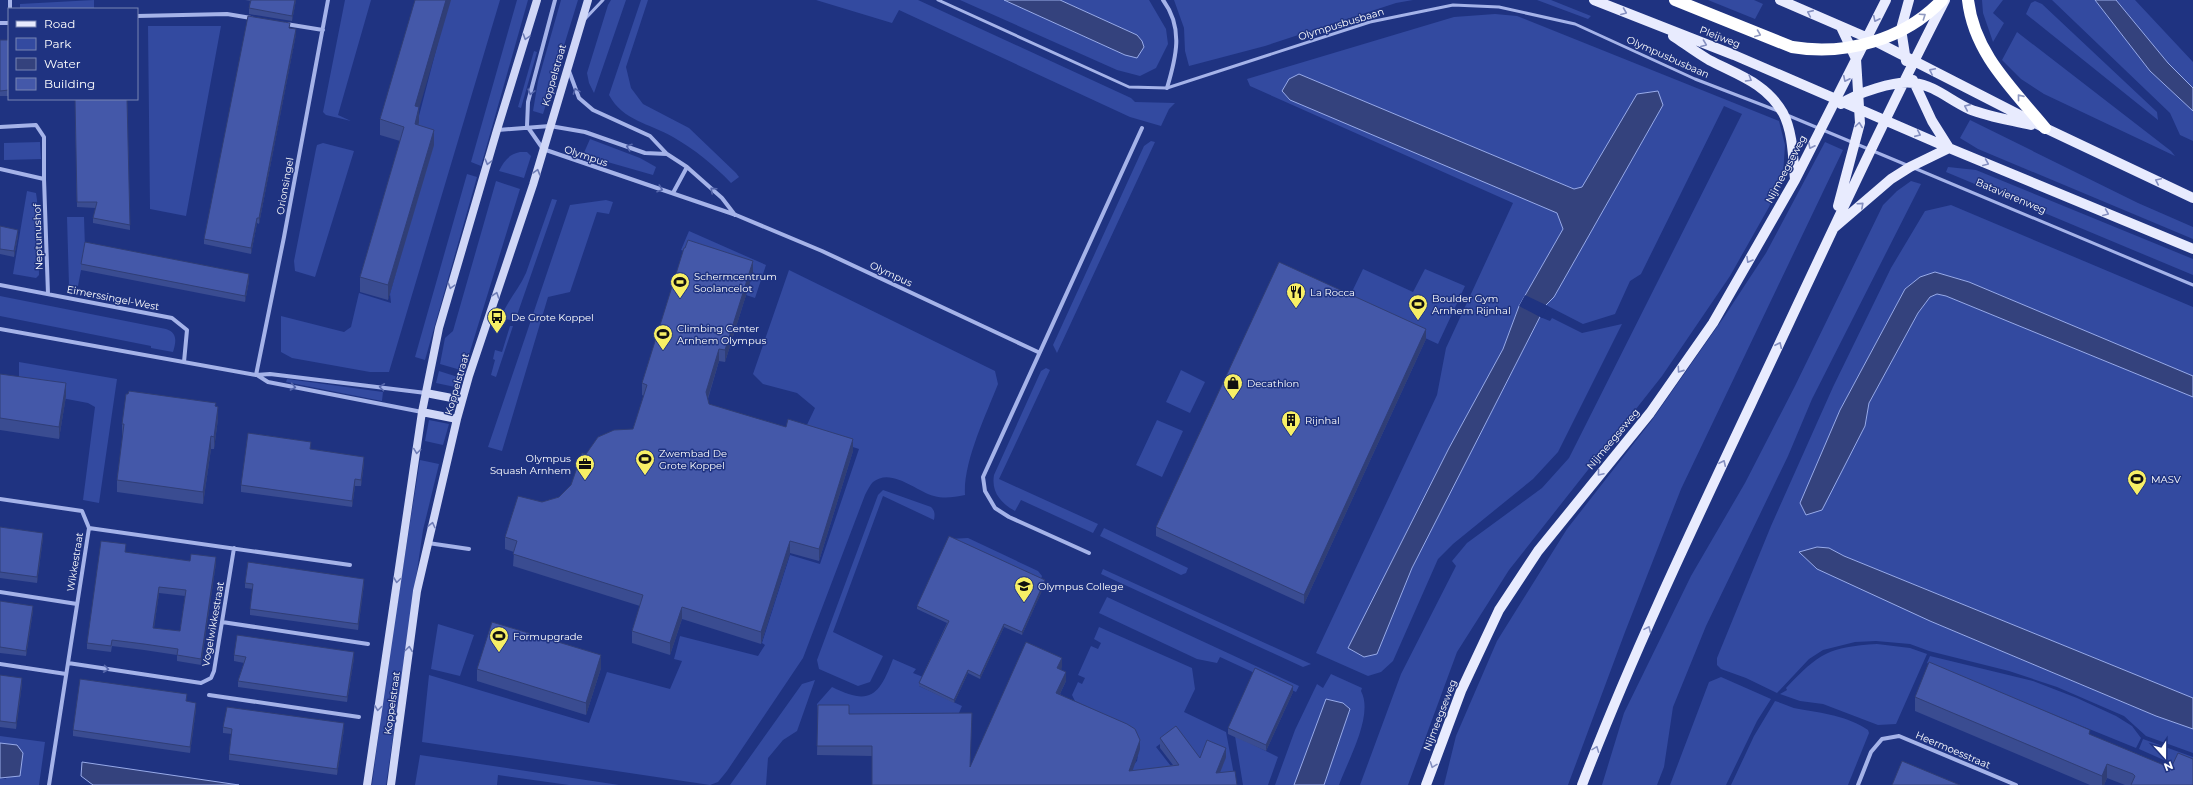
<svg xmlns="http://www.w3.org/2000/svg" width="2193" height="785" font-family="Montserrat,sans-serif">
<rect width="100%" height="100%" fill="#1f3381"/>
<path fill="#334aa0" d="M94,0v9h-74v-5z
M345,0h26l-33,115 13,6 -25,-6 -3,-3z
M449,0h51l-111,372h-19l-78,-14 -11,-6v-36l63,16 7,-5 8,-34 32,10 -1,-9 41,-146 -18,-9z
M517,0h11l-47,166 -10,-4z
M561,0h17l-35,114 -10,-3 5,-30z
M611,0h15l-32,93 -5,-10 -2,-10 21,-68z
M641,0h7l-22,67 5,21 12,16 46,24 47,45 3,4 -8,6c-17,-18 -37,-34 -58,-46 -24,-14 -50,-16 -64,-42z
M816,0h102l213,98 4,4 40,1 -6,6 -8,17 -31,-9 -231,-107 -7,13z
M960,0h44l121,55 12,-20 -77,-35h89l17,29 2,15 -12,24 -16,8 -23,-6z
M1174,0h239l-17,3 -131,43 -76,20 -4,-15 -1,-23z
M1537,0h14l40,16 -3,3z
M1708,0h46l9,4 -8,15z
M1982,0h21l-10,13 11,10 -11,19 -10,-29z
M2052,0h43l55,71 43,40v30l-13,-6 -10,-22z
M2116,0h19l58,62v26l-25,-25z
M2035,1l7,3 115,108 1,8 -132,-106 5,-11z
M1495,14l22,2 262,105 6,24 -2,30 -14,32 -39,69 -68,100 -153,194 -52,82 -49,133h-48l41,-111 55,-108 -4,-5 15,-18 75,-55 27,-30 173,-344 -18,-8 -83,168 -11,7 -15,33 -32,10 -37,-19 8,-8 109,-192 -81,82 -8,2 -275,-115 258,139 6,16 -44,77 -16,43 -54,99 -101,200 16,9 13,-3 35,-86 128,-251 10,4 2,-3 30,15 40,-9 -64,128 -25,27 -80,65 -15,15 -45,102 -12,11 -13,4 -52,-23 121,-258 9,-47 67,-145 -263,-117 -3,-7 207,-62z
M148,26h73l-35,190 -36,-7z
M2017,32l154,119 4,5 -131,-62 -23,-15 -19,-19z
M534,51l3,1 -16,56 -3,-1z
M1970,120l168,83 55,24v12l-215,-90 -18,-11z
M590,139l50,19 16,9 -3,8 -70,-20z
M1151,141l4,1 -98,211 -4,-8 91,-199z
M40,142l1,17 -37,1v-17z
M1825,142l18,8 -162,339 -56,143 -57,153h-124l12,-49 41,-95 70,-112 85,-109 72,-103 42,-64z
M323,143l31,8 -39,126 -20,-6 -1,-10 22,-112 1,-4z
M520,152h7l4,4 -7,22 -25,-7c5,-10 10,-17 21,-19z
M1948,167l28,3 217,89v16l-247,-103z
M467,174l10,3 -52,183 -10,-3z
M496,181l24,8 -56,182 -24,-7 5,-26 8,-7z
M1911,181l10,3 -109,215 -24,57 -82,170 -33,81 -9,60 -7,18h-55l22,-72 67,-137 54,-93 50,-97 88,-181 14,-14z
M27,191l9,2 1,7 2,75 -3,3 -23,-4z
M552,199l5,1 -42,121 -14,-3c6,-17 18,-29 25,-45z
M606,200l7,2 -4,12 -12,-2 -27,80 -22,5 -46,154 -14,-4 82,-242z
M1951,205l242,102v69l-224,-94c-32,-9 -37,-15 -64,7l-65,121 25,16 4,-23 49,-90 12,-16 7,-3 9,2 247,101v301l-349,-142 -15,-8 101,73 226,95 37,13v24l-47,-17 -22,-20 -67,-29 -48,-16 -80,-20 -19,-7 -34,-3 -21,1 -32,8 -14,9 -32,34 -31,-15 -25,-9 -4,-4v-7l54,-132 62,-139 58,-119 34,-57z
M67,217h17l1,32 -7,37 -9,-1z
M689,231l77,34 -11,33 -9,-3 7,-22 -72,-23z
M1363,269l50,23 12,-23 40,17 -27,58 -91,-42z
M789,270l206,101 3,13c-12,31 -35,78 -33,111 -11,2 -20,4 -31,1 -18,-5 -43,-29 -61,-14 -3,3 -6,9 -8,13l-62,163 -76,113 -9,11 -8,3 -288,-43 7,-67 160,48 18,-51 63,17 12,-28 -8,-2 6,-23 78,20 7,-11 -3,-2 28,-88 30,9 39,-115 -55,-18 11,-23 -18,-15 -34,-9 -10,-10z
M0,296l166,33c12,4 10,13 7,23l-22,-4v-2l-151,-30z
M510,326h3l-17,51 -5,-2 4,-15 -2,-1 2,-9 7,2z
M19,362l98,17 -18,124 -16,-3 12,-93 -7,-4 -69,-13z
M1046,368l4,2 -51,109 99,45 -5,9 -72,-33 -6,11c-14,-8 -24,-19 -21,-36l47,-104z
M1181,370l24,12 -15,31 -24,-11z
M439,371l22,7 -2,7 -4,2 -19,-4z
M287,379l96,13 -1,9 -96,-19z
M429,420l20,4 -6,21 -18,-4z
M1157,420l26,11 -21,46 -26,-12z
M420,460l19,4 -16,66 -37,255h-14l15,-117z
M883,490l48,17c4,4 4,7 3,13l-51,-24 -50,136 50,24 -13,26 -12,4 -39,-17 -2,-9 61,-165z
M1104,528l84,40 -2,5 -5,2 -81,-39z
M968,538l70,33 4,5 -1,3 -9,-5 -1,3 -82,-38z
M1103,569l208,95 -8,3 -202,-93z
M1107,597l192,89 -3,6 -76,-35 -3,6 -20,-4 -98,-46z
M438,624l36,11 -14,41 -29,-7z
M1099,627l93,41 3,21 -11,23 42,20 9,48 -17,-4 8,-19 -24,6 -27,-30 -19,14 18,23 -59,15 22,-24 2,-12 -32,-33 -32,-15 -3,-6 6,-13 4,2 3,-6 -7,-3 13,-29 7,3 3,-6 -7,-4z
M1877,644l33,4 17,6 -31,70 -18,1 -55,-21 -23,-3 -20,-7 7,-4 -1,-2c33,-35 43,-41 91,-44z
M1930,656l103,25 44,17 39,18 16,10 9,12 -5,10 -209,-85z
M893,659l23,10 -3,4 10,4 -4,9 43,20 -7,16 -137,-8 -1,-10 15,-17c38,19 47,9 61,-28z
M1331,674l31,14 -1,3c13,24 -13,69 -22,94h-15l26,-76 -23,-10 -33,86h-19l20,-55 22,-46 6,4z
M1721,677l50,22 -14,22 -31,64h-56l39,-103z
M815,680l-18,51 -14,9 -15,18 -2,27h-36l72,-101z
M1775,701c8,2 16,7 24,8 23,4 49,7 69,21l1,3 -21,52h-117l23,-49z
M0,736l45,6 -6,43h-39v-7l6,1 11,-34 -17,-2z
M1235,736l43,21 -10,28h-25z
M2143,739l50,18v16l-54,-24z
M420,755l199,30h-50l-71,-10 -1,10h-82z"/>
<path fill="#34427d" stroke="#98abea" d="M1004,0h56l77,35 5,6 2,6 -7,11 -12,-3z
M2095,0h21l52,63 25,25v23l-43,-40z
M1299,74l275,115 8,-2 55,-93 21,-3 5,14 -109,192 -8,8 -134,263 -35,86 -13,3 -16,-9 101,-200 54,-99 16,-43 44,-77 -6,-16 -267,-113 -8,-9 7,-12z
M1935,272l34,10 224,94v21l-247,-101 -9,-2 -7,3 -12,16 -49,90 -4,23 -43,84 -16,5 -6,-12 40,-93 65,-121 15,-12z
M1817,547l12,1 15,8 349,142v31l-37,-13 -226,-95 -113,-52 -18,-17z
M1326,699l17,4 7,6 -26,76h-30z
M0,743l17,2 6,8 -3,23 -20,2z
M82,762l157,23h-146l-12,-9z"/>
<path fill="#1f3381" d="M1525,295l23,11 -6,12 -23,-12z"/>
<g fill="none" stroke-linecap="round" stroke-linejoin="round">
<path stroke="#a5b3e9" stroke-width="3" d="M938,0l191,87 38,1 203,-66 83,-17 46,2 76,17 120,55 83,32
M585,19l18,-19
M1787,115l122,51
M1914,168l279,117"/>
<path stroke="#a5b3e9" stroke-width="4" d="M10,0v9
M555,0l-27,102 -1,24 16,23 193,66 86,36 216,101
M1163,0c21,28 13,58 4,88
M137,16l90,-2 24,4
M0,23h9
M286,24l37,6
M569,71l10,27 14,12 57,26 17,18 20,13 35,31 13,17
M0,127l36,-2 8,12v42l-44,-10
M498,130l52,-4 35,6 60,21 22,1
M44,179l4,115
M673,193l14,-26
M0,285l172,33 15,12 -3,32
M0,329l256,46 14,-1 156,19
M256,375l28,-138 44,-237
M257,375l11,7 154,30
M0,499l82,12 7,17 -40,257
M89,528l261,37
M428,543l41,6
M1089,553l-80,-36 -14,-9 -10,-17 -2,-14 159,-349
M0,592l77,12
M222,622l146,22
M68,663l133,20 10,-5 3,-7 20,-123
M0,664l66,10
M209,695l150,22
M1858,785l13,-33 11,-13 17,-3 117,49"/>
<path stroke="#d0d7f7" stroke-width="8" d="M426,393l36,7
M422,412l35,7
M367,785l55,-373 17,-84 58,-198 40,-130
M391,785l26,-194 40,-172 12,-43 64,-191 55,-185"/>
<path stroke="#e8ebfe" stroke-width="10" d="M1594,0l140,55 215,93 244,101
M1780,0l95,41 170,87 148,70
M1673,36c12,8 24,17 36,24 29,15 57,23 74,53 10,19 10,45 12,67
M1906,61l-5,-32 8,-29
M1913,80l19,41 17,27
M1841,104c15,-11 55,-24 73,-21 20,2 37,18 55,26 20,8 41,11 62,16
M1838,206l22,-83 -4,-64 -15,-32
M1835,227l56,-48 19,-12 39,-19
M1426,785l35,-94 38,-81 39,-59 112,-138 63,-90 82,-143 91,-180
M1582,785c50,-130 110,-256 169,-381 64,-136 126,-271 194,-404"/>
<path stroke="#fff" stroke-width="12" d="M1675,0l117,47c53,9 112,-7 150,-47
M1968,0c6,53 44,88 77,128"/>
</g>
<path fill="#3a4c91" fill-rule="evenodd" d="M245,0h51l-4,21 -43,-7v-6l1,-7z
M296,34l-37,190 -2,-1 -6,31 -47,-10v-5z
M0,40h9v56h-9z
M75,99h52l3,131 -37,-7v-5l3,-10 -19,-1z
M419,109l-1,16 16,20 -46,155 -28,-8v-15l40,-136 -20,-6v-16z
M0,226l18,10 -4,21 -14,-3z
M81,264l168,17 -4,21 -164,-32z
M753,273l-28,89 -6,-1 -11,38 1,5 144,47 -34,110 -29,-8 -29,91 -79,-25 -12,36 -38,-12v-12l8,-25 -127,-40 1,-14 -9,-3v-12l37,-35 17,-5 12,-12 15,-31 47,-25 11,-33 -2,-1v-12z
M1426,339l-122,265 -148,-68v-9z
M0,374l66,22 -7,43 -59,-9z
M216,407l2,12 -4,30h-3l-8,55 -86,-12v-12l6,-44h-1v-12z
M310,449l54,14 -3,23h-6l-3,21 -111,-15v-7z
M0,527l43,11 -6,45 -37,-5z
M126,550l-1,2 65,9 26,2 -15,102 -24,-4v-6l-33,-5 -32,-4 -1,6 -24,-3v-6zM159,593l26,3 -5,35 -26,-3z
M245,583l119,1 -6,46 -108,-15v-6l3,-20 -8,-1z
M1045,584l-23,51 -18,-8 -24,52 -12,-6 -14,30 -35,-17v-3l28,-60 -30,-14v-3z
M0,601l33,10 -7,45 -26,-3z
M234,655l120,3 -7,44 -109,-15v-6l6,-18 -10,-2z
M1062,667l-1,2 5,12 -6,13 80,55 -8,22 41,-6 -13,-17v-10l40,20 26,-1 -6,16 17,12h-365v-29l-55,-1 1,-50 31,9 122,52z
M601,668l-15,47 -109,-34v-12z
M0,675l22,9 -6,45 -16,-2z
M1293,692l-27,59 -38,-17v-6z
M1915,697l175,38 103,50h-68l-18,-7 -3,7h-14l-175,-74z
M187,701l9,8 -6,44 -117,-17v-6z
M223,727l121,2 -7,46 -108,-15v-6l3,-20 -9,-1z"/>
<path fill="#303e76" d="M295,0h1l-4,21v-5z
M446,0h5l-32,109v13l-4,18v-34z
M296,29v5l-37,190v-6z
M434,130v15l-46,155v-15z
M257,218v5l-6,31v-6z
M18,230v6l-4,21v-6z
M753,261v12l-28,89v-12z
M249,274v7l-4,21v-6z
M1426,329v10l-122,265v-9z
M719,349v12l-13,43v-12z
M66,383v13l-7,43v-12z
M218,407v12l-4,30v-12z
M211,436v13l-8,55v-12z
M853,439v12l-34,110v-12z
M364,457v6l-3,23v-6z
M355,479v7l-3,21v-6z
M43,533v5l-6,45v-6z
M790,541v12l-29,91v-12z
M216,557v6l-15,102v-6z
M364,579v5l-6,46v-6z
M1045,580v4l-23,51v-3z
M159,587v6l-6,41v-6z
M33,606v5l-7,45v-5z
M682,607v12l-12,36v-12z
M1004,624v3l-24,52v-3z
M354,652v6l-7,44v-5z
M601,655v13l-15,47v-12z
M1062,658v9l-5,10v-9z
M968,670v3l-14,30v-3z
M1066,672v9l-10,21v-9z
M22,678v6l-6,45v-6z
M1293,686v6l-27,59v-6z
M196,703v6l-6,44v-6z
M344,723v6l-7,46v-6z
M1140,740v9l-11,32v-10z
M1226,748v9l-10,26v-10z
M2107,764v14l-3,7h-2v-9z"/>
<path fill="#4458a9" stroke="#303e76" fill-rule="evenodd" d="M251,0h44l-3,16 -43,-8z
M415,0h31l-31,106 4,1 -4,17 19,6 -46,155 -28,-8 44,-150 -24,-8z
M248,16l42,7 -1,5 7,1 -37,189h-2l-6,30 -47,-9z
M0,40h9v50l-9,1z
M75,99h52l3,126 -37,-7 4,-16h-20z
M0,226l18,4 -4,21 -14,-2z
M688,240l65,21 -28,89 -6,-1 -13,43 3,12 77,23 2,-8 65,20 -34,110 -29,-8 -29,91 -79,-25 -12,36 -38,-12 11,-36 -130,-41 4,-13 -12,-4 13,-41 24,6 17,-5 12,-12 11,-32 4,1 12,-17 16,-7 19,-1 14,-44 -5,-2 42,-135h1z
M85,242l164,32 -4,22 -164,-32z
M1279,262l147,67 -122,266 -148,-68z
M0,374l66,9 -7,44 -59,-9z
M129,391l87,12 -1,3 3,1 -4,30 -3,-1 -8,56 -86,-12 7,-56h-2l4,-30h2z
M248,433l63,9 -1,7 54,8 -3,23 -6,-1 -3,22 -111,-16z
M0,527l43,6 -6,44 -37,-5z
M949,536l96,44 -23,52 -18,-8 -24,52 -12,-6 -14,30 -35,-17 30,-62 -32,-15z
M101,541l25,3 -1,8 65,9 1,-7 25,3 -15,102 -24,-4 1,-6 -34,-5 -32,-4 -1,6 -24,-3zM159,587l27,3 -6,41 -27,-3z
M248,562l116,17 -6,45 -108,-15 3,-25 -8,-1z
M0,601l33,5 -7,45 -26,-4z
M492,622l109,33 -15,48 -109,-34z
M237,635l117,17 -7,45 -109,-16 8,-24 -12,-2z
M1026,642l36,16 -5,10 9,4 -10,21 71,31 8,5 5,11 -11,31 50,-6 -19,-27 16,-12 24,32 7,-18 19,8 -10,25 19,-2 2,14h-365v-39h-55l1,-41h31v9l123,-1 -2,54z
M1929,662l161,68 -1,4 82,34 7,-15 15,6v26h-62l4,-9 -2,-2 -26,-10 -5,12 -187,-79z
M1255,668l38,18 -27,59 -38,-17z
M0,675l22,3 -6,45 -16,-2z
M80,679l107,15 -1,7 10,2 -6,44 -117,-17z
M227,707l117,16 -7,46 -108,-15 3,-25 -9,-2z
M1902,761l58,24h-68z"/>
<defs><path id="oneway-chevron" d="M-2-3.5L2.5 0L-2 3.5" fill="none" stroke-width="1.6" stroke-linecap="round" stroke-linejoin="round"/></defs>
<g stroke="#848fc0">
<use href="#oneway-chevron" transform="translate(1624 12) rotate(22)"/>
<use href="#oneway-chevron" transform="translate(1810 13) rotate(-156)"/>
<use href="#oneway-chevron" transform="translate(1876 19) rotate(116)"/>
<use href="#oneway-chevron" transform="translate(1704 44) rotate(21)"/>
<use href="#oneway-chevron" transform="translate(1932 71) rotate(-153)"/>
<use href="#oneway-chevron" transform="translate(1749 79) rotate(31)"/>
<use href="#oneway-chevron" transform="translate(1846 79) rotate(116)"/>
<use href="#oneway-chevron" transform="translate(1967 107) rotate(-156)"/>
<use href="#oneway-chevron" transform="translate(1859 125) rotate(-82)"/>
<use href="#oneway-chevron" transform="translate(1918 134) rotate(24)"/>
<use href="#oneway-chevron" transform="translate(1811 146) rotate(116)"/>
<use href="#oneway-chevron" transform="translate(1986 163) rotate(23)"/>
<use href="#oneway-chevron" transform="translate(2158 181) rotate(-155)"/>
<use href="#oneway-chevron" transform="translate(1861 205) rotate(-42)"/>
<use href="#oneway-chevron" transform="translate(2106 213) rotate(23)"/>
<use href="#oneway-chevron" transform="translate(1749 260) rotate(120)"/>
<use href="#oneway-chevron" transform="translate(1779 345) rotate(-65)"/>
<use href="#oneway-chevron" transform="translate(1680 370) rotate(125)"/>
<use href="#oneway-chevron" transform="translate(1723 463) rotate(-65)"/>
<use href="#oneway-chevron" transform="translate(1600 473) rotate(130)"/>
<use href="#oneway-chevron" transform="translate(1648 629) rotate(-66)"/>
<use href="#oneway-chevron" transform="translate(1596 749) rotate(-69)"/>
<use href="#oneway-chevron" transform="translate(1433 765) rotate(110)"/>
</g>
<g stroke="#8f99c0">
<use href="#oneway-chevron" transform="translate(1923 16) rotate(-34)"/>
<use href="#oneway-chevron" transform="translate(1758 34) rotate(22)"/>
<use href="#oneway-chevron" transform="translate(2020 97) rotate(-129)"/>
</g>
<g stroke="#6f7db6">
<use href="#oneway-chevron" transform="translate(526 37) rotate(107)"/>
<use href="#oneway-chevron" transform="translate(488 162) rotate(105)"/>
<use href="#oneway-chevron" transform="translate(537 172) rotate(-74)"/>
<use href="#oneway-chevron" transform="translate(451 286) rotate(107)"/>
<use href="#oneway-chevron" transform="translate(496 295) rotate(-71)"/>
<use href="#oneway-chevron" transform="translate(417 451) rotate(98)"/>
<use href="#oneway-chevron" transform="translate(432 525) rotate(-77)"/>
<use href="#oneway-chevron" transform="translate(397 580) rotate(98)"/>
<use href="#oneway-chevron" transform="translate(409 649) rotate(-82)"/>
<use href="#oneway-chevron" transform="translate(378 708) rotate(98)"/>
</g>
<g stroke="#5566ab">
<use href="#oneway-chevron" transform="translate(576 91) rotate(-110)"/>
<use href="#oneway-chevron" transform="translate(531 92) rotate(105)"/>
<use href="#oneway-chevron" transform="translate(629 147) rotate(-161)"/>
<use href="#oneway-chevron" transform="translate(660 189) rotate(19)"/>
<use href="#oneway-chevron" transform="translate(713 190) rotate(-138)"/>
<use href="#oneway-chevron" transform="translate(293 387) rotate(11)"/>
<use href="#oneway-chevron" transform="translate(382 387) rotate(-173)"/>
<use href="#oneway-chevron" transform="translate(106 669) rotate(8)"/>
</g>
<defs>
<g id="stadium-pin" transform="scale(1)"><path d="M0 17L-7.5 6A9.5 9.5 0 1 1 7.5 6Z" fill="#f7ef65" stroke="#1f3381"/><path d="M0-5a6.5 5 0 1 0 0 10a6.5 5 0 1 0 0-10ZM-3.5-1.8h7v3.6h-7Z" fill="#111"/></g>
<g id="restaurant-pin" transform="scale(1)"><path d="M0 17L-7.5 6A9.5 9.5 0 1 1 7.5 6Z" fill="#f7ef65" stroke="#1f3381"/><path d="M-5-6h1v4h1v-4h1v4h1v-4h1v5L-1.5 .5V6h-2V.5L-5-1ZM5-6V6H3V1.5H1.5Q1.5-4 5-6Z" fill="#111"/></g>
<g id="bus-pin" transform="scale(1)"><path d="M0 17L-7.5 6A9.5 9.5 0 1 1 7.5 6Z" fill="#f7ef65" stroke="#1f3381"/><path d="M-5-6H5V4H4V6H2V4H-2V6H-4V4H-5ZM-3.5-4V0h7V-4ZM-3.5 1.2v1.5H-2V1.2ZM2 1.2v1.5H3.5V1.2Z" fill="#111"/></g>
<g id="shop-pin" transform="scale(1)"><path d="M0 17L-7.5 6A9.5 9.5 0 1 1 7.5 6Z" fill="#f7ef65" stroke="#1f3381"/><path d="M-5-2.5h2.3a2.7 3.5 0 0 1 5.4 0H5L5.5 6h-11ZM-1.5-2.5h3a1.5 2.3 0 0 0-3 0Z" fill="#111"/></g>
<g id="building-pin" transform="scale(1)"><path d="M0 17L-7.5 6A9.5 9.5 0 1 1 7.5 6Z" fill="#f7ef65" stroke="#1f3381"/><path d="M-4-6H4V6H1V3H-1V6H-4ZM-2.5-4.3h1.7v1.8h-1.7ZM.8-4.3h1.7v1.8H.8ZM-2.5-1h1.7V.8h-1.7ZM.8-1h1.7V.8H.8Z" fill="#111"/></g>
<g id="office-pin" transform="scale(1)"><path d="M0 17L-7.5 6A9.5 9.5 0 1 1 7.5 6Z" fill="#f7ef65" stroke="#1f3381"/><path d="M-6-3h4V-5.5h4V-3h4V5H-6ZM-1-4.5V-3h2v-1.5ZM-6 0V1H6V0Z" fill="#111"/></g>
<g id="university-pin" transform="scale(1)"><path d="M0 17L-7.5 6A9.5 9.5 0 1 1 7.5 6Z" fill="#f7ef65" stroke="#1f3381"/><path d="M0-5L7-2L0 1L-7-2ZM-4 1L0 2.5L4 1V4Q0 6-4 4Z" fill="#111"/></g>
</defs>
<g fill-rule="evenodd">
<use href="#stadium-pin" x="680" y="282"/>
<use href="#restaurant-pin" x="1296" y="292"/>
<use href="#stadium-pin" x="1418" y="304"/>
<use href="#bus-pin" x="497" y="317"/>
<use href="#stadium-pin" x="663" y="334"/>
<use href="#shop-pin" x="1233" y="383"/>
<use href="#building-pin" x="1291" y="420"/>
<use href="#stadium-pin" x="645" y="459"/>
<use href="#office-pin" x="585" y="464"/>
<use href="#stadium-pin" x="2137" y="479"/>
<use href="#university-pin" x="1024" y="586"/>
<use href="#stadium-pin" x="499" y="636"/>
</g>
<g text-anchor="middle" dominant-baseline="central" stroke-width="3" stroke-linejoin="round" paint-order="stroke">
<g font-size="10" fill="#fff" stroke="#1f3381">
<text transform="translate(1341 24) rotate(-17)">Olympusbusbaan</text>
<text transform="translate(1720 37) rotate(21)">Pleijweg</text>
<text transform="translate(1668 57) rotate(24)">Olympusbusbaan</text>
<text transform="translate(554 75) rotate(-74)">Koppelstraat</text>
<text transform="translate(586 156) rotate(19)">Olympus</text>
<text transform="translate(1786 169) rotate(-62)">Nijmeegseweg</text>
<text transform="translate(285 186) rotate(-80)">Orionsingel</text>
<text transform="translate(2011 196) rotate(23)">Batavierenweg</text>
<text transform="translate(38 237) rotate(-92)">Neptunushof</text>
<text transform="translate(891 274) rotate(25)">Olympus</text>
<text transform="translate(113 298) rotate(11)">Eimerssingel-West</text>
<text transform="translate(457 384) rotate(-74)">Koppelstraat</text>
<text transform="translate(1613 439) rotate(-50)">Nijmeegseweg</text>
<text transform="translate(75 562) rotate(-81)">Wikkestraat</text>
<text transform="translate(213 624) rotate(-80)">Vogelwikkestraat</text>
<text transform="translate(392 703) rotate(-82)">Koppelstraat</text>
<text transform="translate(1440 715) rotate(-69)">Nijmeegseweg</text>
<text transform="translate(1953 750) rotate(23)">Heermoesstraat</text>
</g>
<g font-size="10" fill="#fff" stroke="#1f3381" text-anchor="start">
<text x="694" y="276">Schermcentrum<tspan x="694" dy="12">Soolancelot</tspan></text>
<text x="1310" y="292">La Rocca</text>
<text x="1432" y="298">Boulder Gym<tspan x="1432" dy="12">Arnhem Rijnhal</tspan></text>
<text x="511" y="317">De Grote Koppel</text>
<text x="677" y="328">Climbing Center<tspan x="677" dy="12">Arnhem Olympus</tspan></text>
<text x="1247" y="383">Decathlon</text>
<text x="1305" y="420">Rijnhal</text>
<text x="659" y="453">Zwembad De<tspan x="659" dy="12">Grote Koppel</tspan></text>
<text x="571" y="458" text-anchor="end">Olympus<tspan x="571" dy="12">Squash Arnhem</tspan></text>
<text x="2151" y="479">MASV</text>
<text x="1038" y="586">Olympus College</text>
<text x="513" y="636">Formupgrade</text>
</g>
</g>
<rect x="8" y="8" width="130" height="92" fill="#1f3381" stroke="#7985b3"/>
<rect x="16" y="21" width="20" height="6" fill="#e8ebfe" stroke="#7985b3"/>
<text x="44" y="28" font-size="12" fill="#ffffff">Road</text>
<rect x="16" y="38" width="20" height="12" fill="#334aa0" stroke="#7985b3"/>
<text x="44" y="48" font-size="12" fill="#ffffff">Park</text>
<rect x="16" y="58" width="20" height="12" fill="#34427d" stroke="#7985b3"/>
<text x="44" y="68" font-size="12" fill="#ffffff">Water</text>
<rect x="16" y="78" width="20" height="12" fill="#4458a9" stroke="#7985b3"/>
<text x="44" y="88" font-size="12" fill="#ffffff">Building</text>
<g transform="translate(2165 757) rotate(159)" stroke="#1f3381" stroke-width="3" paint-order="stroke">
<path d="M0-3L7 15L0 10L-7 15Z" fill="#ffffff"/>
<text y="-6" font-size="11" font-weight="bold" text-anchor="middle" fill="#ffffff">N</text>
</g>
</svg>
